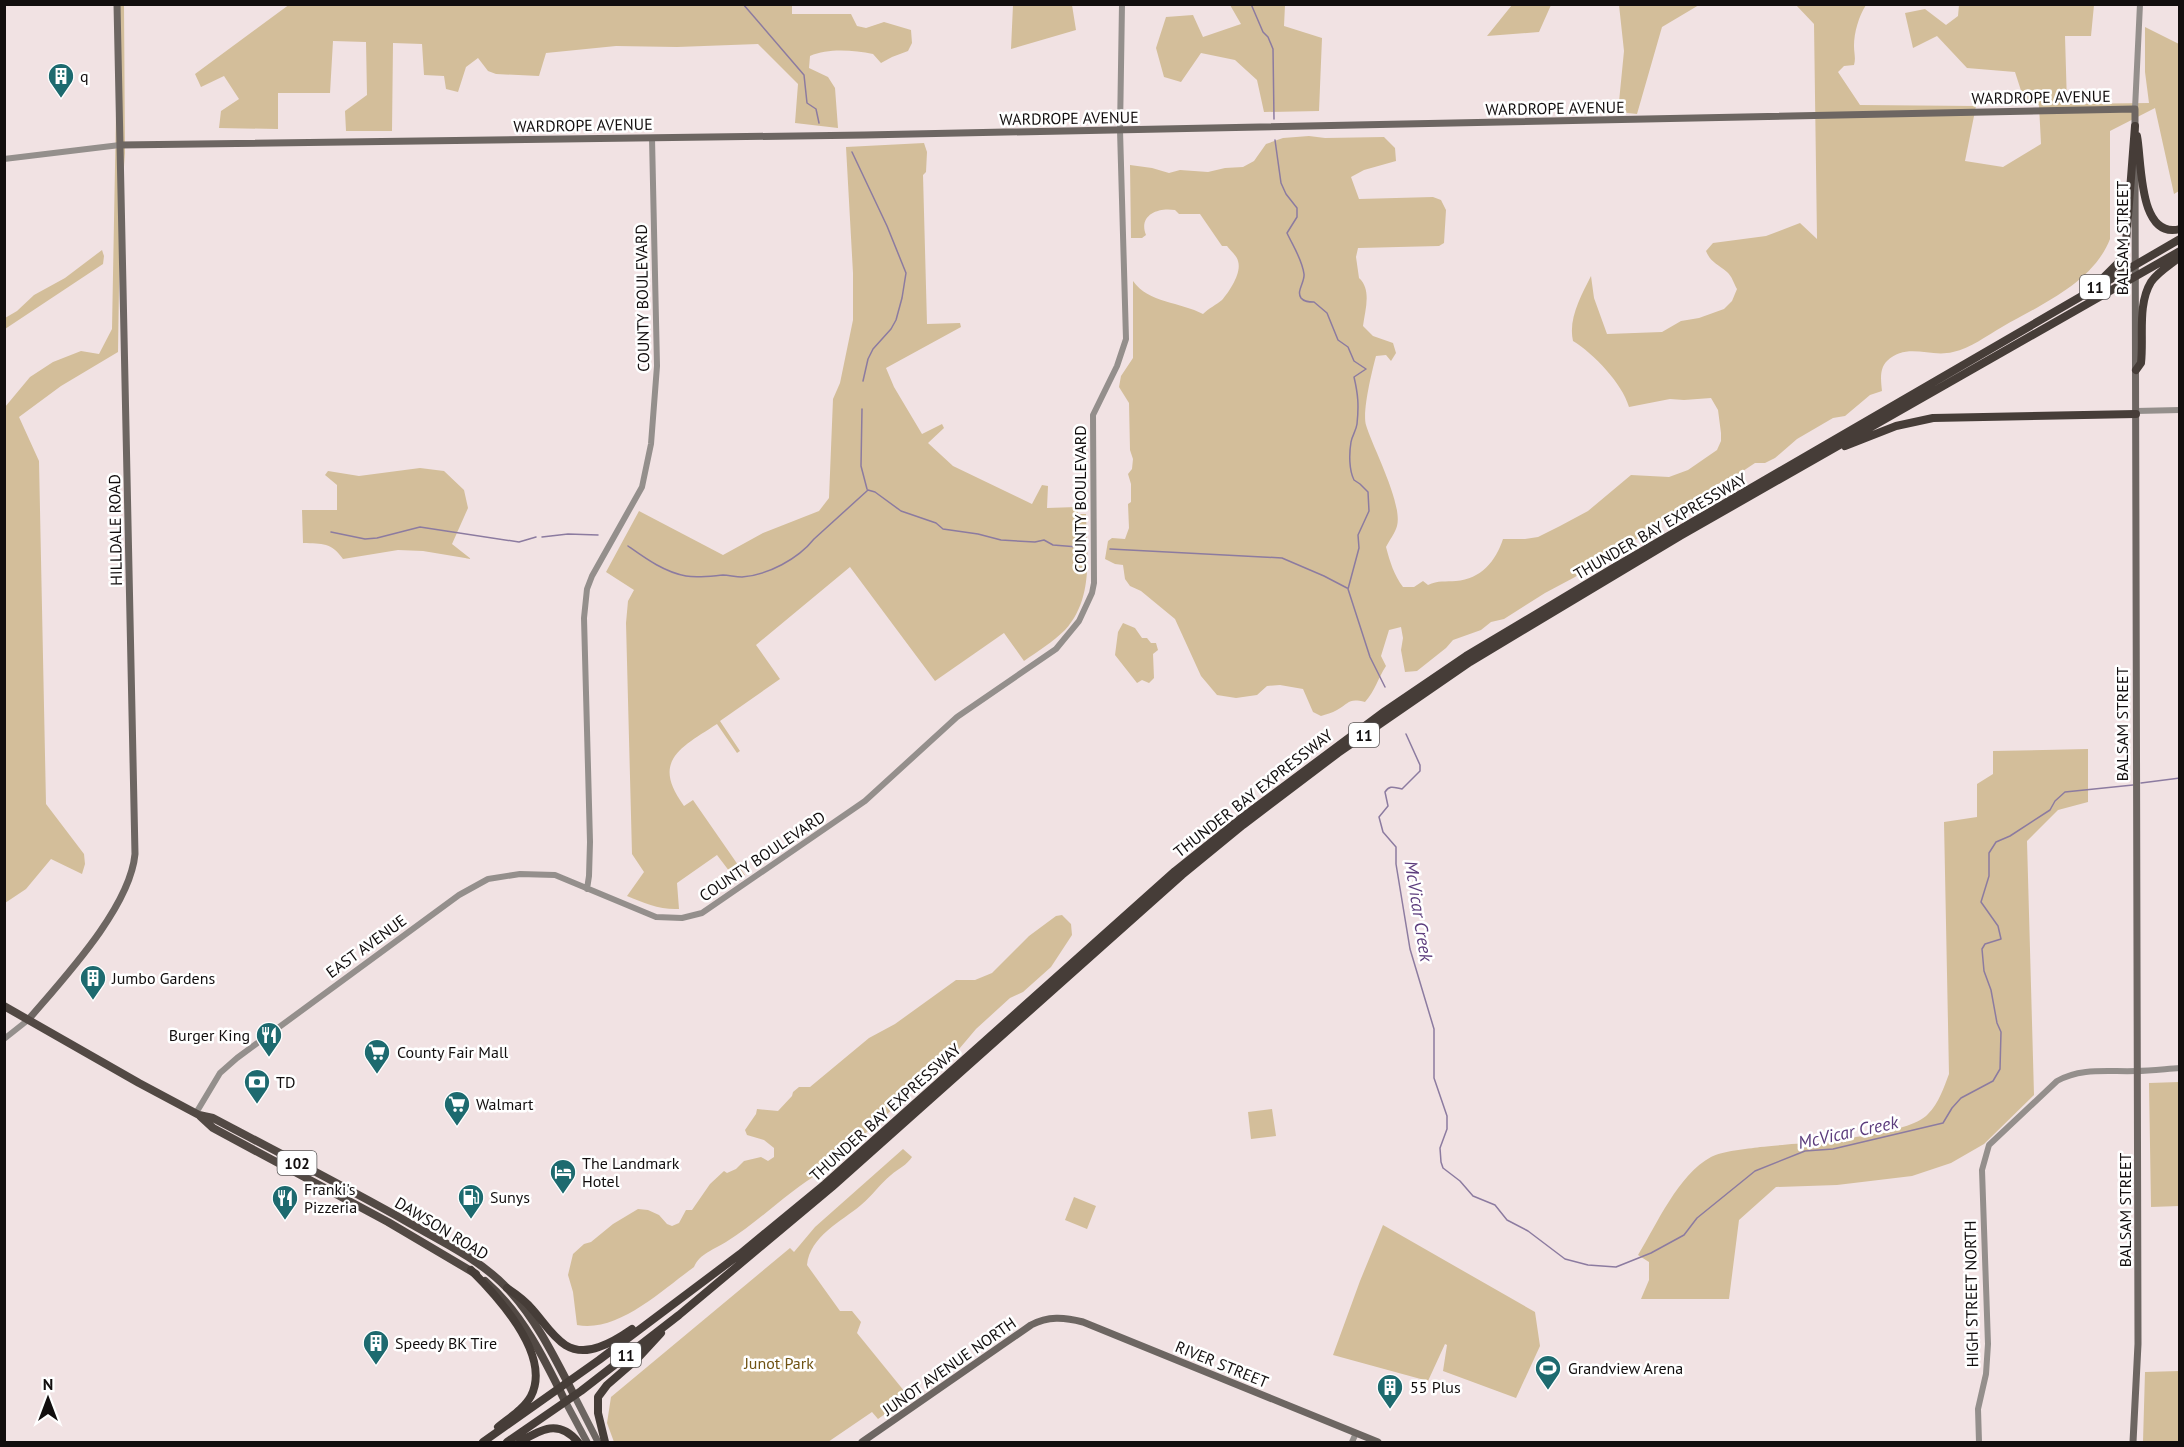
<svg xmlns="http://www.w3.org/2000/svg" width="2184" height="1447" font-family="'PT Sans',sans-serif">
<rect width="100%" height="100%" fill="#f1e2e3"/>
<path fill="#d3be9a" d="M290,4l502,1v9h59l6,12 9,2 18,-6 27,8 1,13 -4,8 -16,6 -11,6 -8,-9c-20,-4 -45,-6 -63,2l-1,12 19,9 7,11 3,40 -43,-5 3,-39 -40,-40 -81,3 -61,-1 -70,7 -7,23 -43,-2 -8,-3 -10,-13 -12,9 -8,25 -12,-3 -2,-13 -20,-1 -2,-31 -29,-1 -1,88h-46l-1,-20 22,-16 -1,-53 -33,-1 -3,52h-52v36l-59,-1 2,-17 18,-12 -15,-23 -23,11 -6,-13z
M118,5h6l1,148 -5,67 -2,132 -57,34 -42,31 20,44 7,343 38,50 1,10 -3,10 -31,-15 -25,30 -21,14v-496l25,-30 23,-15 28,-11 18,3 13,-25z
M1013,5h59l4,25 -65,19z
M1230,5h55l-1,21 38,12 -3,73 -55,1 -7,-32 -22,-20 -34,-7 -20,29 -17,-5 -8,-29 10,-31 27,-2 10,22 38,-13z
M1512,5h39l-12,27 -52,4z
M1619,5h80l-37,22 -25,87 -19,-2 6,-61z
M1796,5h70c-7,11 -12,27 -12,41 0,7 2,12 0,19l-10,1 -6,6 22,33 116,1 -11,55 38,6 38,-23 -2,-39 -14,-2 -10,-31 -48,-4 -30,-32 -24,12 -8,-35 20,-4 21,16 12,-9 1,-11h135l-3,31h-26l2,68 82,-1 -4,-31v-45l34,17v147l-5,3 -19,-86 -45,23v108c-17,44 -70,66 -108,88 -16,9 -31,21 -49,25 -23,6 -46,-10 -66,9 -8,8 -6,20 -5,30l-12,4 -25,21 -12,2 -36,21 -22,19 -10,5h-10l-12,8 -27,14 -16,15 -6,11 -23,5 -20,13 -9,9 -29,7 -22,21 -16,11 -30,16 -41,26 -13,3 -10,8 -28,10 -7,8 -29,23 -12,1 -4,-22 2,-12 -2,-11 -12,3 -8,26 5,10c-8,12 -11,25 -21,36 -17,-4 -15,1 -28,8 -5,3 -11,4 -16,6l-8,-4 -10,-23 -23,-4 -13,1 -10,9 -21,3 -19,-3 -16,-19 -26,-57 -34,-28 -11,-5 -5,-7 -2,-14 -8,-1 -10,-5 3,-18 4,-3 13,1 4,-11 -1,-24 3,-2v-18l-3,-10 4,-5 1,-10 -3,-9 -1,-47 -10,-16 2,-11 12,-18v-77c15,22 48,21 70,33 6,-6 13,-9 19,-14 7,-8 20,-27 16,-39 -1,-5 -8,-11 -11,-15h-5l-22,-32h-21l-4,-4c-17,-3 -37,5 -29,25l-4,3h-11l-1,-73 22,3 17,5 11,-3 28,2 17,-4 18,-1 11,-6 12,-17 17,-6 26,-2 16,2 59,-1 11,11 1,13 -32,9 -13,7 8,22 74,-2 8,3 5,10 -2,33 -5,3 -81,2 -2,9 3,21c13,12 6,32 4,48l10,10 20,7 3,10 -5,8 -5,-6 -10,1c-4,15 -14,56 -10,69 7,23 37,79 31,101 -2,7 -8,15 -11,21 4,15 8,28 17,40h11l9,-6 5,4c10,-5 18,-3 28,-4 25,-2 40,-20 47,-42h22l13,-2 22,-11 28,-15 43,-36 38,2 19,-7 29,-20 4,-9v-8l-3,-23 -7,-12 -27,2 -14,-1 -41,8c-7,-24 -35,-53 -56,-66 -5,-22 8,-45 18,-65l3,22 13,36 55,-2 19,-11 18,-3 25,-9 8,-8 5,-12c-3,-5 -5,-13 -10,-17 -9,-8 -16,-9 -21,-21l7,-8 53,-7 34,-13 17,16 -3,-215z
M924,143l3,9 -1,20 -3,3 4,149 33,-1 1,4 -75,41 8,19 28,47 20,-10 2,4 -16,15 25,23 79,38 10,-19 6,1 -1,22 30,-1 1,7h8c1,40 8,84 -21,116 -12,12 -27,21 -41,31l-20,-28 -69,48 -85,-114 -94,78 24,34 -60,42 20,30 -3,2 -20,-29c-37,24 -66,37 -33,82l9,-6 52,75 -9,5 -19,-25 -40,28 2,26c-19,1 -35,-6 -52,-13l17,-24 -12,-18 -6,-231 2,-22 6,-11 -28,-18 33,-61 84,44 40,-22 56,-22 10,-13 4,-99 7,-16 13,-63v-47l-7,-126z
M102,250l2,6 -1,8 -98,65v-11l12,-7 17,-16 31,-17z
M420,468l24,3 20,19 4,18 -16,36 19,15 -48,-8 -25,-1 -55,9c-12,-17 -20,-15 -40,-16l-1,-33h35v-25l-12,-10 3,-4 31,5z
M1123,623l12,5 7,10h5l4,5h5l2,7 -5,4 1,24 -5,5 -7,-3 -5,3 -22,-28 3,-23z
M2088,749v53l-30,8 -31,31 7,254 -50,49 -33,19 -39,13 -75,9 -61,2 -37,33 -10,79h-88l8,-19v-18l-11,-7c19,-31 40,-80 73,-98 11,-6 36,-8 49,-10 36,-4 146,-9 168,-33 11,-11 16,-27 21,-40l-5,-252 33,-5v-33l16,-10v-23z
M1062,915l9,9 1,11 -21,32 -28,25 -13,6 -34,31 -22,26 -131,116c-35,20 -63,50 -97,71 -11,7 -27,12 -32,25 -32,23 -76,66 -117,58l-4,-33 -5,-17 5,-21 11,-10 7,-2 22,-18 25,-15 10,1 11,5 8,9 5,2 7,-3 7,-13h6l18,-26 14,-13 3,2 9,-4 8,-8 17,-4 7,4 6,-4v-9l-10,-8 -17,-5 -2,-5 11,-16 1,-5 21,2 14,-15 1,-4 6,-5h11l59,-49 26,-14 61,-44h19l17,-7 37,-37 27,-20z
M2179,1082v124l-28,1 -2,-124z
M1272,1109l4,27 -25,3 -3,-27z
M903,1149l9,8c-5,8 -14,12 -21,18 -11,9 -19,21 -30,30 -20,17 -51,31 -54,60l33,46h12l9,11 -4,11 52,64 -31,22 -6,-7 -44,30h-214l-7,-19 4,-26 179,-149 4,4 21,-25z
M1074,1197l22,9 -9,23 -22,-9z
M1383,1225l152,87 5,34 -24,52 -73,-27 4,-26 -2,-1 -17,37 -95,-26 27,-74z
M2179,1371v71h-36l2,-70z"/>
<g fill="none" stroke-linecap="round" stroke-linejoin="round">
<path stroke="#8c7ba0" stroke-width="1.5" d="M743,4l61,71 3,28 9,6 3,14
M1251,4l12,28 5,5 5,12 1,70
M1275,140l6,43 5,11 11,14v9l-10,16c6,13 15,26 17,41 1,8 -8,17 -3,24 3,4 8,4 13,4l13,11 11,27 10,7 6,14 12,8 -12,8c4,17 5,28 3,47 -1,7 -5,12 -6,18 -2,12 -2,28 3,38l6,4 8,8 1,19 -11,24 1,13 -11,41 22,68 15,30
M852,152l35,74 19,47 -4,25 -6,22 -5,9 -18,20 -5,10 -5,22
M862,409l-1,57 6,23
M868,490l7,2 26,19 35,12 7,6 35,5 23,6 34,2 9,-2 9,5 25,2
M331,532l34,7 12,-1 43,-11 99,15 17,-5
M542,537l26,-3 30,1
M628,546c17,12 36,26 58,30 12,2 25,0 37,-1 6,0 12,2 19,2 26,-2 56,-18 72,-38l54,-49
M1110,549l172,9 42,18 23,12
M1406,734l14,31v6l-18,18c-7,-1 -12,-5 -17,3l3,14 -9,11 4,15 13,15v17l14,85 24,80v49l13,38v13l-7,19 1,14 2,6 17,13 13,15 22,9 12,15 21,11 37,28 23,6 28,2 35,-14 33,-18 13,-17 58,-47 50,-20 28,-2 110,-26 9,-15 9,-10 32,-17 7,-12 1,-37 -4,-9 -6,-33 -7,-19 -2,-22 3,-5 16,-5 -3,-13 -17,-24 8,-26v-23l7,-11 14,-6 40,-26 5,-9 10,-9 68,-7
M2141,783l39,-5"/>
<path stroke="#948f8c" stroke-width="6" d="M2135,109l5,-105
M4,159l116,-14
M2136,411l44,-1
M587,889l2,-13 1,-34 -6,-224 3,-29 5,-13 50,-89 9,-43 6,-78 -5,-228
M4,1039l24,-19
M196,1113l24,-40 17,-15 222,-163 29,-16 32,-5 35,1 101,42 26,1 20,-5 163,-112 92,-84 99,-68 23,-28 13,-28 2,-10 -1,-168 24,-49 9,-27 -6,-209 2,-126
M1352,1442l4,-9
M1979,1442l-1,-33 8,-35 2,-30 -6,-174 7,-25 68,-64c24,-14 52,-9 79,-10 15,0 29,-2 44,-3"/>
<path stroke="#6d6662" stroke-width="7" d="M120,145l745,-10 1270,-26v22
M28,1020c35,-41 102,-112 107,-166l-18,-850
M574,1395l24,47
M565,1401l22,41
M862,1442l169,-117c17,-9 33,-8 52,-3l295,120
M2133,1442l5,-98 -3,-1177"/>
<path stroke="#524944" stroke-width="8" d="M4,1006l135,77 60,32 14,3c66,35 133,69 198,106 32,18 69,36 95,63 29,30 49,71 68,108
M200,1116l13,12 175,94 88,52
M485,1281c37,32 59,77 80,120"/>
<path stroke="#463d38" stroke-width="8" d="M2137,136c5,25 1,104 43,93
M2103,278l16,-16 7,-20 9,-116
M2136,370l5,-7c3,-25 -4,-58 10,-81 7,-10 19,-17 29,-25
M1845,446l51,-20 37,-8 203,-4
M471,1270c27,27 81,85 60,126 -7,13 -22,22 -33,31
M507,1288c9,6 18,12 25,21 19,21 32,51 67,38 12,-4 23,-11 33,-18
M483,1442l116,-82 141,-106 85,-70 350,-313 65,-52 145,-108 81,-55 149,-89 565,-328
M507,1442l74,-51 98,-76 153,-128 350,-312 61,-50 95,-72 132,-91 210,-126 500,-285
M520,1442c21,-13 39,-23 58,0
M605,1442l-7,-29v-16l9,-12 30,-26 24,-26"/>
</g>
<defs>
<g id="building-pin" transform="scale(1.35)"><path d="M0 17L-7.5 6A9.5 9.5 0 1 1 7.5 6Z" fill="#1d6a6f" stroke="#fff"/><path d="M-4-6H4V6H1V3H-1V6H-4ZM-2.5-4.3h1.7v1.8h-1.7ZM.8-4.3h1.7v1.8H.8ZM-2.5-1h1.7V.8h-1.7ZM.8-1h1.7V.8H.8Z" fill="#fff"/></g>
<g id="restaurant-pin" transform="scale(1.35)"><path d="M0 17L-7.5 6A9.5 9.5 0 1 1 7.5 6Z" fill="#1d6a6f" stroke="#fff"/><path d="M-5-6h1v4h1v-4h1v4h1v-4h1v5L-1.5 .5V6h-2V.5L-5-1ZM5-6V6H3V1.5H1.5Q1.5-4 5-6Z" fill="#fff"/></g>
<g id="supermarket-pin" transform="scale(1.35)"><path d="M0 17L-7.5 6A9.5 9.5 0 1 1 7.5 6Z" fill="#1d6a6f" stroke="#fff"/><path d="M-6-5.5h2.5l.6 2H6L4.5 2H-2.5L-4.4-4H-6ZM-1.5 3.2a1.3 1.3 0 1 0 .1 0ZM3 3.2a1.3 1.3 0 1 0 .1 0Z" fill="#fff"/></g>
<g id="bank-pin" transform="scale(1.35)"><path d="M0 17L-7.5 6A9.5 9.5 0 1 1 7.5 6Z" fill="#1d6a6f" stroke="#fff"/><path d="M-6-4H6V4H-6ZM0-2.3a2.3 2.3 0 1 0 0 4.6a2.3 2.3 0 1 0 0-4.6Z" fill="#fff"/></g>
<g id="hotel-pin" transform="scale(1.35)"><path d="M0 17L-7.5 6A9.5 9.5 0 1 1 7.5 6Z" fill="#1d6a6f" stroke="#fff"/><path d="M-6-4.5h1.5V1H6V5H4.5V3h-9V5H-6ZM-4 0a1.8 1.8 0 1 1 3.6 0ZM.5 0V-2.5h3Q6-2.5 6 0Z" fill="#fff"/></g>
<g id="fuel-pin" transform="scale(1.35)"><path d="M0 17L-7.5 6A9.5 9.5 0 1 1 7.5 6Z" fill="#1d6a6f" stroke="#fff"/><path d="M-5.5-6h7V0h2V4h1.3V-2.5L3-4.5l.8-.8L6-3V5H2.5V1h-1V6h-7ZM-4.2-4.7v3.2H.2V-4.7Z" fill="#fff"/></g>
<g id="stadium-pin" transform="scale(1.35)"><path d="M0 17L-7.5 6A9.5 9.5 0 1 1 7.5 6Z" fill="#1d6a6f" stroke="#fff"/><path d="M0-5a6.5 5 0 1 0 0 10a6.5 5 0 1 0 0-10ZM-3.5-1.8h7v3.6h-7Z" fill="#fff"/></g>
</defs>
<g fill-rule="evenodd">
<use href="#building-pin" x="61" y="76"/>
<use href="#building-pin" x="93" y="978"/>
<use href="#restaurant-pin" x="269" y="1035"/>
<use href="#supermarket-pin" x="377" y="1052"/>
<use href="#bank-pin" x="257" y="1082"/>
<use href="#supermarket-pin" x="457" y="1104"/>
<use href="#hotel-pin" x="563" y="1172"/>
<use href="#fuel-pin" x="471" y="1197"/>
<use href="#restaurant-pin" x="285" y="1198"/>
<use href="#building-pin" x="376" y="1343"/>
<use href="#stadium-pin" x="1548" y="1368"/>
<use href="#building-pin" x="1390" y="1387"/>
</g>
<g text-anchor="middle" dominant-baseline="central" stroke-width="5" stroke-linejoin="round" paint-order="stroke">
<g fill="#fff" stroke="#595656" stroke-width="1.5">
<rect x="2080" y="275" width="30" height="24" rx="4.5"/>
<rect x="1349" y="723" width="30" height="24" rx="4.5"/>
<rect x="277.5" y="1151" width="39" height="24" rx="4.5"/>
<rect x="611" y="1343" width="30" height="24" rx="4.5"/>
</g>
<g font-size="15" font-weight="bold" fill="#120e0e">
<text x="2095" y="287">11</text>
<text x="1364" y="735">11</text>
<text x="297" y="1163">102</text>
<text x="626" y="1355">11</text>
</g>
<g font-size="16" fill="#120e0e" stroke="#fff" text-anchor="start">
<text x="80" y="76">q</text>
<text x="112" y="978">Jumbo Gardens</text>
<text x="250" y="1035" text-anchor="end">Burger King</text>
<text x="397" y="1052">County Fair Mall</text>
<text x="276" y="1082">TD</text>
<text x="476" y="1104">Walmart</text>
<text x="582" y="1163">The Landmark<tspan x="582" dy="18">Hotel</tspan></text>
<text x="304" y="1189">Franki's<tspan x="304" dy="18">Pizzeria</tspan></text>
<text x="490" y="1197">Sunys</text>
<text x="395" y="1343">Speedy BK Tire</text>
<text x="1568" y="1368">Grandview Arena</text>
<text x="1410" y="1387">55 Plus</text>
</g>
<g font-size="16" fill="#120e0e" stroke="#fff">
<text transform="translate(2041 97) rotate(-1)">WARDROPE AVENUE</text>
<text transform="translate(1555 108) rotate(-1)">WARDROPE AVENUE</text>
<text transform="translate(1069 118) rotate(-1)">WARDROPE AVENUE</text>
<text transform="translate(583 125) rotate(-1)">WARDROPE AVENUE</text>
<text transform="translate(2122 238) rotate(-90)">BALSAM STREET</text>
<text transform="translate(642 298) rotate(-91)">COUNTY BOULEVARD</text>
<text transform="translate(1080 499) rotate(-90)">COUNTY BOULEVARD</text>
<text transform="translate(1660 526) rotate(-30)">THUNDER BAY EXPRESSWAY</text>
<text transform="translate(115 530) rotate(-91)">HILLDALE ROAD</text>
<text transform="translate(2122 724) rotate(-90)">BALSAM STREET</text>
<text transform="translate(1253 793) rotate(-38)">THUNDER BAY EXPRESSWAY</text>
<text transform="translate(762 856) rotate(-34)">COUNTY BOULEVARD</text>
<text transform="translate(366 946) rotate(-36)">EAST AVENUE</text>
<text transform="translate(885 1112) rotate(-42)">THUNDER BAY EXPRESSWAY</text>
<text transform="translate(2125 1210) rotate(-90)">BALSAM STREET</text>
<text transform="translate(442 1228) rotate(31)">DAWSON ROAD</text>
<text transform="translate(1971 1294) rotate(-91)">HIGH STREET NORTH</text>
<text transform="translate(1222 1364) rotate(22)">RIVER STREET</text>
<text transform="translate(949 1366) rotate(-35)">JUNOT AVENUE NORTH</text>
</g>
<g font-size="16" fill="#6f5212" stroke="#fff">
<text x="779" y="1363">Junot Park</text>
</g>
<g font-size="18" font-style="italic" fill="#5c3c7d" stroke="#fff">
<text transform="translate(1419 911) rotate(81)">McVicar Creek</text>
<text transform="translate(1848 1132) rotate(-12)">McVicar Creek</text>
</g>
</g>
<rect width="2184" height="1447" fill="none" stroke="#120e0e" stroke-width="12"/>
<g transform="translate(48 1399)" stroke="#ffffff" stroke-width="4.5" paint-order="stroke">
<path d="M0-4.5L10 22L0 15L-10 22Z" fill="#120e0e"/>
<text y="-9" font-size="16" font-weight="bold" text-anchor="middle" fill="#120e0e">N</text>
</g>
</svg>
